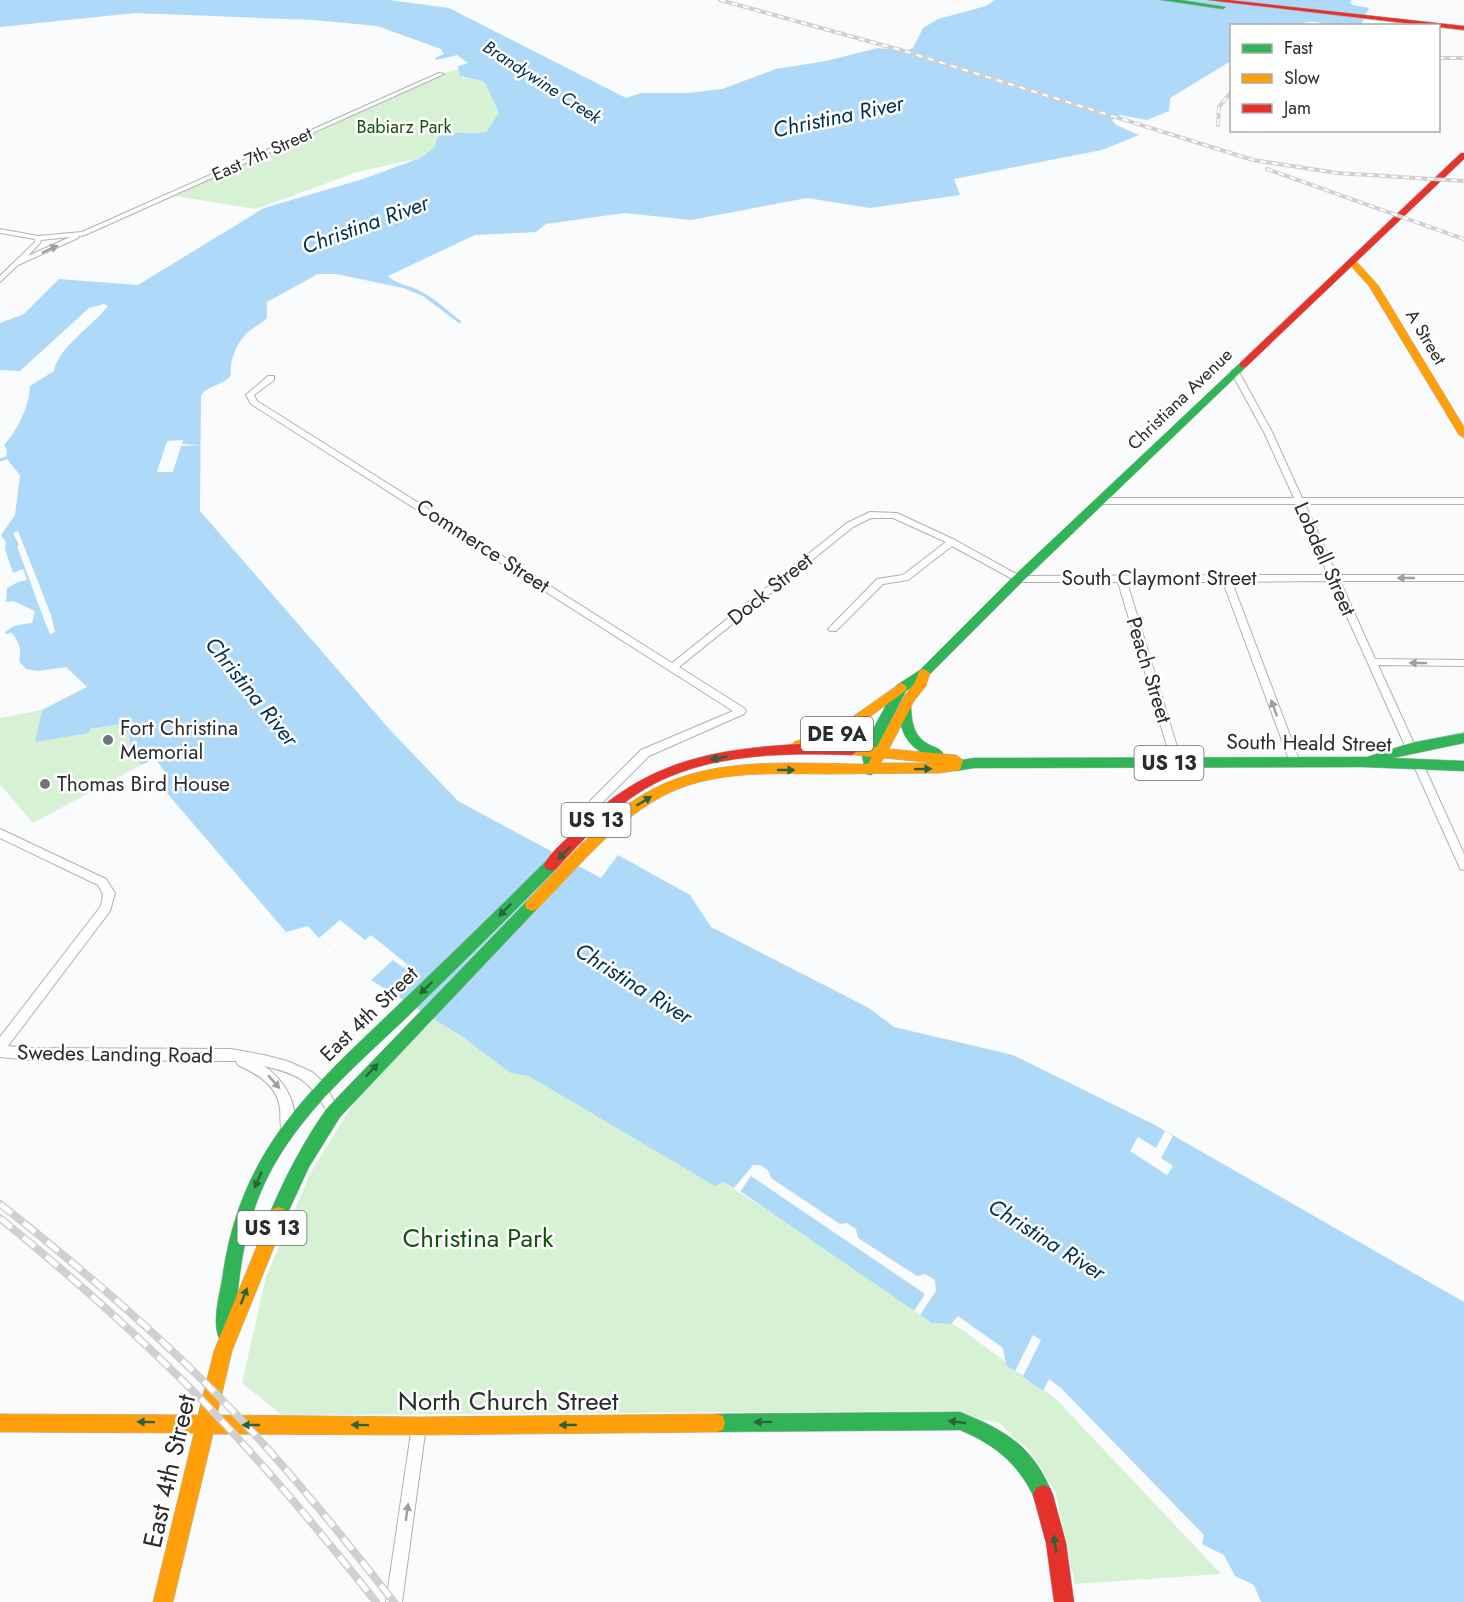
<svg xmlns="http://www.w3.org/2000/svg" width="1464" height="1602" font-family="Jost,sans-serif">
<rect width="100%" height="100%" fill="#fafbfc"/>
<path fill="#d6f1d4" d="M460,69l2,9c6,1 15,1 20,4 5,2 15,26 17,31l-12,19c-17,4 -37,-4 -50,6l-2,9 -15,11 -63,14 -101,37 -81,-13 266,-122z
M42,710l-6,31 53,-8 1,-4 31,-5 8,11 1,13 11,17 -108,58 -33,-39v-66z
M434,1019l51,34 54,16 425,262 93,69 164,174 -146,10 -20,-93 -25,-40 -31,-28 -47,-12 -670,4 -40,-32 24,-106 45,-105 48,-77z"/>
<path fill="#aed9f9" d="M0,0h389l60,8 177,90 15,-5h48l33,-4 54,-20 50,-8 52,-13 28,3 7,-3 10,-20 15,-9 48,-13 9,-6h357l-2,2 3,3 16,3 -8,17c-10,0 -22,3 -32,0 -11,-2 -17,-6 -29,0l-68,1 -1,35 -61,37 -1,13 -22,9 -27,-5 -8,5 4,5 23,10 -37,15 -148,29 6,16 -90,13 -63,-10 -116,22 -67,-7 -78,11 -10,8 -61,3 -87,41c8,8 20,9 30,14 14,6 30,21 43,31l-1,3 -37,-28 -20,-8 -67,-14h-18l-51,28v16c-6,6 -13,9 -19,14 -11,10 -19,29 -17,43 -8,11 -24,10 -30,21l-1,115 191,220 67,70 143,77 17,-23 72,40 21,32 158,81 25,19 119,28 142,70 309,177v300h-203l-7,-17 -19,-9 -11,-21 -22,-11 2,-9 -143,-147 -12,-9 -6,12 -37,-26 -3,-17 -45,-32 -7,8 -19,-1 -189,-130 -20,-11 -8,4 -186,-110 -18,-3 -50,-37 -90,-56 -52,-42 -11,-12 -22,6 -126,-147 6,-12 -11,-14 -14,6 -11,-17 -1,-13 -8,-11 -31,5 -1,4 -54,9 7,-32 45,-23 -21,-20 -28,4 -12,-2 -7,-8c3,-11 0,-19 -7,-28l-8,1c6,-9 18,-10 28,-11l3,-12 -22,-10 -7,1 1,-14 11,-6 9,-2 -4,-11 -10,4 -8,-24 1,-7 -5,-7 14,-20 5,-40 -14,-17 1,-8 -3,-5c14,-15 25,-39 26,-59l24,-15c4,-24 40,-46 54,-65l-4,-2 -15,4 -69,63 -20,-1v-47l24,-9 35,-35 79,6 126,-77 99,-29 57,-21 15,-11 2,-9c13,-10 33,-2 49,-6l13,-19 -13,-28 -4,-4 -22,-5 -2,-10 10,-3 -11,-8 -20,5 -2,-2 9,-4 -3,-5 -64,-23 -64,-6 -178,-7 -135,14z"/>
<path fill="#fafbfc" d="M183,440l-1,4 21,1 -22,1 -8,26h-16l10,-31z
M18,531l33,84 4,17 -5,2 -5,-12 -28,-76 2,-1 -6,-12z
M340,920l25,20 6,-5 36,29 -3,4 -11,-8 -22,20 -52,-42z
M1165,1131l8,5 -12,22 12,8 -6,9 -37,-24 8,-14 18,11z
M753,1165h7l8,5 3,8 69,46 7,-1 9,6 2,9 59,38 8,-2 10,6 1,11 -16,24 -6,-4 11,-17 -174,-118 -11,16 -6,-4z
M1033,1335l8,5 -18,36 -8,-5z"/>
<g fill="none" stroke-linecap="round" stroke-linejoin="round">
<path stroke="#aed9f9" stroke-width="3" d="M0,460l6,-2"/>
<g stroke="#b0b1b2" stroke-width="2">
<path id="street" d="M439,73l5,1 -359,161 -6,1 -1,2 -60,27 -18,17v-6l35,-34v-3l-35,-6v-4l38,7 44,-4zM70,237l-42,19 12,-13 1,-3z
M1232,370l7,2 33,60 30,66h162v6h-159l32,71h127v6h-124l35,78 89,1v6l-86,-1 38,83 -1,3 -4,1 -5,-4 -75,-167 -99,1 68,180 -5,4 -5,-4 -67,-180h-96l55,181 -5,4 -5,-4 -54,-181h-100l-66,-36 -44,34 -25,4 -47,47h-6l-2,-2 2,-2 47,-48 26,-4 43,-33 -53,-24h-22l-18,9 -174,140 65,41 2,3 -2,3 -95,42 -51,51h-8l-1,-3 1,-3 51,-51 92,-39 -482,-307 -5,-9 22,-19h6v4l-20,15 3,6 415,262 175,-140 23,-11 27,1 58,27 65,36 202,-1 4,-1 4,1h98l-32,-71h-196l-4,-3 4,-3h194l-30,-66 -33,-60z
M1419,762l5,4 40,88v16l-4,-1 -1,-3 -45,-100z
M0,829l106,50 9,14 -5,18 -102,135 22,2 201,1 33,6 23,6 25,11 11,10 15,26 2,4 -2,4 -4,2 -4,-2c-20,-34 -27,-41 -66,-50 20,13 38,42 27,66l-4,2 -4,-2c-4,-7 -2,-16 -3,-24 -3,-23 -23,-34 -42,-43l-2,-4 -206,-1 -30,-3v-20l101,-131 2,-12 -5,-9 -98,-47z
M419,1419l5,2 2,5 -24,176h-16l26,-176 2,-5z"/>
</g>
<g stroke="#b0b1b2" stroke-width="1">
<path id="fast" d="M1161,0h20l45,7 -3,2z
M1243,362l3,1v4l-224,215 -94,94 -22,15 -31,60 3,19 -7,5 -5,-1 -5,-23 36,-66 23,-15 94,-94 226,-213z
M905,702l6,5c1,17 3,30 19,38 6,3 9,3 13,8l-2,4c-6,1 -9,0 -14,-2 -21,-9 -28,-26 -28,-48z
M1464,733v10l-71,15 71,3v10l-101,-4 -389,1 -19,3 -7,-5 7,-5 19,-3 393,-1 44,-14z
M551,859l5,2 2,4 -2,4c-50,51 -101,101 -152,151 -54,51 -115,103 -144,174 -18,44 -22,91 -26,138l-3,6 -6,3 -6,-3c-7,-16 0,-41 3,-58 17,-127 83,-186 171,-270 51,-49 103,-99 153,-149z
M532,899l5,2 2,4 -2,4 -197,208 -31,50 -25,54 -6,2 -6,-2 -3,-6c16,-38 35,-75 59,-108l199,-206z
M960,1412c47,19 73,34 93,83l-3,7 -7,3 -7,-3c-15,-36 -40,-57 -76,-72l-244,2 -7,-2 -2,-7 2,-7 7,-2z"/>
</g>
<g stroke="#b0b1b2" stroke-width="1">
<path id="slow" d="M1349,260h6l23,25 86,142v11l-5,-3 -90,-149 -20,-22z
M924,669l6,4 -4,13 -12,15 -25,48 67,6 7,5 -3,10 -20,3c-36,0 -73,1 -109,1 -56,0 -119,-5 -170,23 -49,27 -85,73 -124,112l-5,2 -5,-2 -2,-4 2,-4c39,-40 76,-86 126,-112 65,-34 145,-25 215,-25l4,-7 -25,-3 -2,-4 2,-4 30,1 28,-52 9,-11 6,-14zM884,758l50,5h-53z
M901,683l4,2 2,3 -2,3 -57,42 -49,17 -5,-2 -2,-3 2,-3 44,-15z
M278,1207l6,2 3,6 -55,136 -15,64 202,2 297,-3 7,2 2,7 -2,7 -7,2 -297,3 -206,-1 -40,168h-20l41,-169 -194,-1v-18l198,1 16,-64 58,-142z"/>
</g>
<g stroke="#b0b1b2" stroke-width="1">
<path id="jam" d="M1208,0h21l235,26v4z
M1461,153h3v6l-218,208h-6v-4z
M800,744l52,1 7,5 -7,5c-69,-2 -146,-2 -207,34 -34,20 -62,51 -89,80l-5,2 -5,-2 -2,-4c7,-14 23,-26 34,-37 67,-66 131,-79 222,-84z
M1043,1485l7,3 3,7 13,48 8,59h-20l-8,-59 -13,-48 3,-7z"/>
</g>
<use href="#street" fill="#fefeff" fill-rule="evenodd"/>
<use href="#fast" fill="#30b455" fill-rule="evenodd"/>
<use href="#slow" fill="#ff9f0a" fill-rule="evenodd"/>
<use href="#jam" fill="#e5322d" fill-rule="evenodd"/>
<g stroke="#d0d0d1" stroke-width="4">
<path id="rail-far1" d="M720,0l184,51 349,109 84,13 127,8
M1438,58h26
M1218,125l1,-18 13,-16
M1267,169l197,70"/>
</g>
<g stroke="#d0d0d1" stroke-width="8">
<path id="rail" d="M0,1204c81,64 160,131 232,206 58,61 110,126 162,192
M0,1218c70,57 137,116 200,180 63,65 120,133 176,204"/>
</g>
<use href="#rail-far1" stroke="#fff" stroke-width="2" stroke-dasharray="6" stroke-linecap="butt"/>
<use href="#rail" stroke="#fff" stroke-width="5" stroke-dasharray="15" stroke-linecap="butt"/>
</g>
<defs><path id="oneway-solid" d="M-6-.8H1V-3.2L6.5 0L1 3.2V.8H-6Z" transform="scale(1.5)"/></defs>
<g fill="#9f9fa0">
<use href="#oneway-solid" transform="translate(50 249) rotate(-25)"/>
<use href="#oneway-solid" transform="translate(1406 578) rotate(180)"/>
<use href="#oneway-solid" transform="translate(1418 663) rotate(-179)"/>
<use href="#oneway-solid" transform="translate(1274 708) rotate(-110)"/>
<use href="#oneway-solid" transform="translate(274 1082) rotate(49)"/>
<use href="#oneway-solid" transform="translate(407 1512) rotate(-82)"/>
</g>
<g fill="#2c623c">
<use href="#oneway-solid" transform="translate(719 758) rotate(170)"/>
<use href="#oneway-solid" transform="translate(923 769) rotate(-1)"/>
<use href="#oneway-solid" transform="translate(786 770)"/>
<use href="#oneway-solid" transform="translate(644 801) rotate(-32)"/>
<use href="#oneway-solid" transform="translate(564 853) rotate(135)"/>
<use href="#oneway-solid" transform="translate(505 910) rotate(135)"/>
<use href="#oneway-solid" transform="translate(426 988) rotate(136)"/>
<use href="#oneway-solid" transform="translate(372 1070) rotate(-47)"/>
<use href="#oneway-solid" transform="translate(258 1180) rotate(114)"/>
<use href="#oneway-solid" transform="translate(244 1296) rotate(-69)"/>
<use href="#oneway-solid" transform="translate(146 1422) rotate(-179)"/>
<use href="#oneway-solid" transform="translate(763 1422) rotate(179)"/>
<use href="#oneway-solid" transform="translate(957 1422) rotate(-173)"/>
<use href="#oneway-solid" transform="translate(251 1425) rotate(180)"/>
<use href="#oneway-solid" transform="translate(360 1425) rotate(-179)"/>
<use href="#oneway-solid" transform="translate(568 1425) rotate(179)"/>
<use href="#oneway-solid" transform="translate(1055 1544) rotate(-98)"/>
</g>
<g fill="#737475" stroke="#fff" stroke-width="2">
<circle cx="108" cy="740" r="6"/>
<circle cx="45" cy="784" r="6"/>
</g>
<g text-anchor="middle" dominant-baseline="central" stroke-width="5" stroke-linejoin="round" paint-order="stroke">
<g font-size="18" font-style="italic" fill="#00314f" stroke="#fff">
<text transform="translate(542 82) rotate(33)">Brandywine Creek</text>
</g>
<g font-size="18" fill="#13540d" stroke="#fff">
<text x="404" y="127">Babiarz Park</text>
</g>
<g font-size="18" fill="#2a2b2c" stroke="#fff">
<text transform="translate(262 154) rotate(-24)">East 7th Street</text>
<text transform="translate(1426 337) rotate(59)">A Street</text>
<text transform="translate(1180 399) rotate(-44)">Christiana Avenue</text>
</g>
<g fill="#fff" stroke="#6a6b6b" stroke-width="1.5">
<rect x="801" y="717" width="72" height="34" rx="4.5"/>
<rect x="1134.5" y="746" width="69" height="34" rx="4.5"/>
<rect x="561.5" y="803" width="69" height="34" rx="4.5"/>
<rect x="237.5" y="1211" width="69" height="34" rx="4.5"/>
</g>
<g font-size="20" font-weight="bold" fill="#2a2b2c">
<text x="837" y="734">DE 9A</text>
<text x="1169" y="763">US 13</text>
<text x="596" y="820">US 13</text>
<text x="272" y="1228">US 13</text>
</g>
<g font-size="21" fill="#2a2b2c" stroke="#fff">
<text transform="translate(483 546) rotate(33)">Commerce Street</text>
<text transform="translate(1325 559) rotate(66)">Lobdell Street</text>
<text x="1159" y="578">South Claymont Street</text>
<text transform="translate(770 589) rotate(-39)">Dock Street</text>
<text transform="translate(1149 670) rotate(73)">Peach Street</text>
<text transform="translate(1309 743) rotate(1)">South Heald Street</text>
<text transform="translate(369 1014) rotate(-44)">East 4th Street</text>
<text transform="translate(115 1054) rotate(1)">Swedes Landing Road</text>
</g>
<g font-size="21" fill="#2a2b2c" stroke="#fff" text-anchor="start">
<text x="120" y="728">Fort Christina<tspan x="120" dy="24">Memorial</tspan></text>
<text x="57" y="784">Thomas Bird House</text>
</g>
<g font-size="22" font-style="italic" fill="#00314f" stroke="#fff">
<text transform="translate(838 116) rotate(-12)">Christina River</text>
<text transform="translate(365 224) rotate(-20)">Christina River</text>
<text transform="translate(252 691) rotate(51)">Christina River</text>
<text transform="translate(634 983) rotate(32)">Christina River</text>
<text transform="translate(1047 1239) rotate(32)">Christina River</text>
</g>
<g font-size="26" fill="#13540d" stroke="#fff">
<text x="478" y="1238">Christina Park</text>
</g>
<g font-size="26" fill="#2a2b2c" stroke="#fff">
<text x="508" y="1401">North Church Street</text>
<text transform="translate(169 1471) rotate(-77)">East 4th Street</text>
</g>
</g>
<rect x="1230" y="24" width="210" height="108" fill="#ffffff" stroke="#aaaaab" stroke-width="1.5"/>
<rect x="1242" y="44" width="30" height="9" fill="#30b455" stroke="#aaaaab" stroke-width="1.5"/>
<text x="1284" y="54" font-size="18" fill="#2a2b2c">Fast</text>
<rect x="1242" y="74" width="30" height="9" fill="#ff9f0a" stroke="#aaaaab" stroke-width="1.5"/>
<text x="1284" y="84" font-size="18" fill="#2a2b2c">Slow</text>
<rect x="1242" y="104" width="30" height="9" fill="#e5322d" stroke="#aaaaab" stroke-width="1.5"/>
<text x="1284" y="114" font-size="18" fill="#2a2b2c">Jam</text>
</svg>
